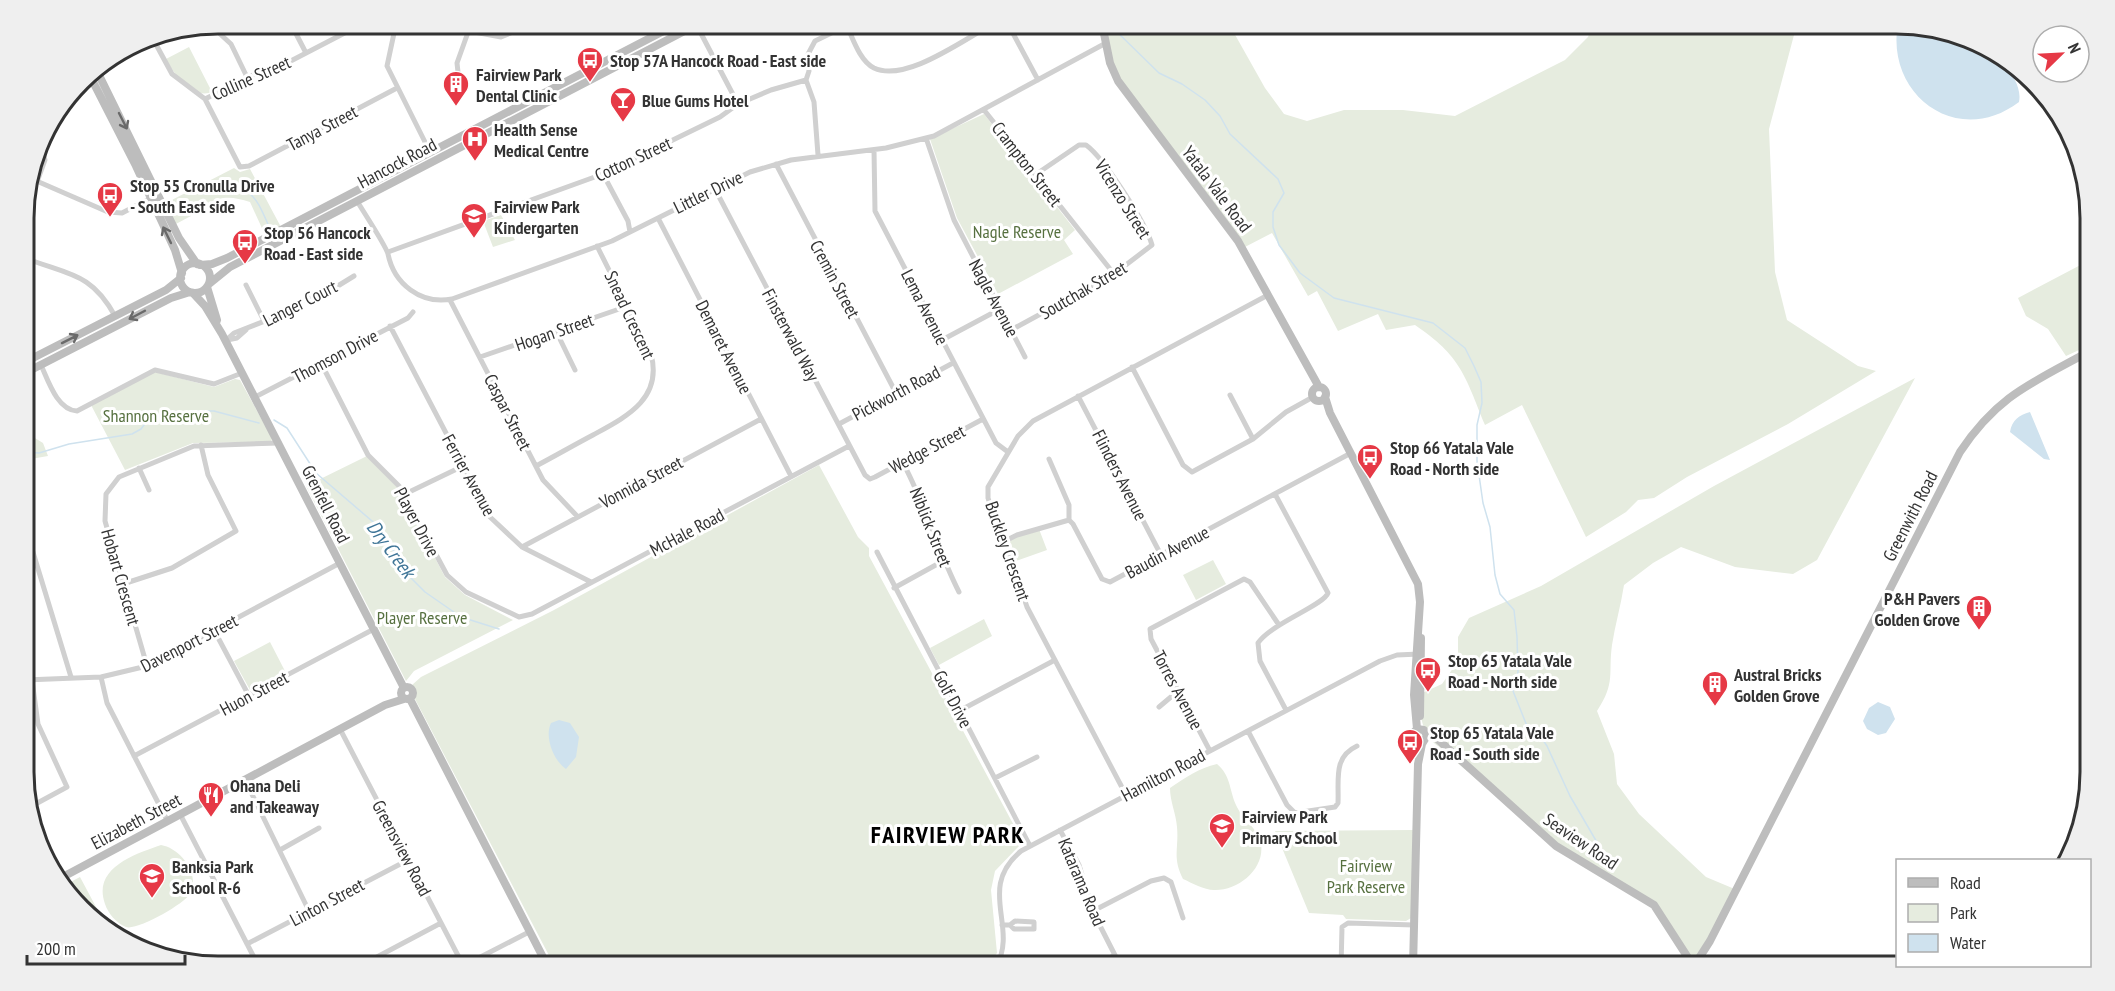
<svg xmlns="http://www.w3.org/2000/svg" width="2115" height="991" font-family="'PT Sans Narrow',sans-serif">
<rect width="100%" height="100%" fill="#fff"/>
<path fill="#e6ecdf" d="M1101,24h128l36,64 19,26 23,7 37,-11h59l52,6 110,-56 23,-23 5,-13h199l2,11 -25,94 6,143 12,48 71,46 18,5 -88,53 -101,53 -33,21 -16,2 -12,12 -40,25 -64,-132 -37,20c-20,-49 -24,-69 -70,-100l-29,5 -8,-16 -40,17 -21,-40 -9,5 -36,-63 -29,15 -129,-175z
M189,47l23,45c-19,8 -39,-19 -46,-33z
M984,114l91,116 -11,10 9,14 -75,40 -41,-76 -27,-79z
M234,168l6,4 10,-3 32,60 -16,8 -16,-35c-16,-5 -28,-7 -42,2v3l-34,18 -10,-21z
M501,215l14,25 -22,7 -10,-26z
M2090,260v85l-24,11 -18,-27 -22,-13 -8,-18z
M155,372l59,15 21,-8 5,1 32,58 -1,4 -78,1 -68,27 -34,-65z
M1915,378l-98,182 -24,14 -58,-7 -54,-20 -28,16 -29,22c-3,20 -9,40 -12,60 -4,29 4,37 -15,66l17,43 3,30 22,30 67,63 31,13 -27,51 -19,21 -31,-50 -125,-83 -101,-86c-13,-13 -15,-31 -14,-49l22,-10 16,-23v-24l11,-19 72,-32 173,-100z
M25,432l18,11 5,13 -23,4z
M367,456l31,32 47,89 20,18 48,25 -99,51 -8,10 -100,-195z
M819,465l39,72 11,11v8l149,277 2,12 -25,26 -4,19 6,63 -11,14h-431l-140,-268 -3,-14 9,-8 133,-67z
M1039,529l8,21 -37,13 -5,-15 4,-10z
M1213,560l13,24 -30,16 -13,-25z
M984,619l8,17 -53,29 -9,-17z
M270,642l16,31 -36,17 -16,-29z
M1217,764c14,12 12,25 19,41 6,14 22,23 25,39 4,25 -23,47 -47,46 -10,0 -22,-7 -31,-11 -11,-22 -4,-30 -6,-52 -1,-14 -7,-25 -7,-39 16,-11 29,-20 47,-24z
M1413,830l-2,88 -5,3 -60,-2 -3,-4 -34,-2 -34,-82z
M161,845c19,3 40,29 29,49 -6,10 -53,37 -64,33 -10,-4 -18,-14 -21,-23 -13,-36 30,-50 56,-59z
M80,877l23,43 -39,-29 -1,-5z"/>
<path fill="#cfe2ee" d="M1898,24c19,4 57,7 73,15 21,10 53,39 48,63 -62,47 -134,-8 -121,-78z
M2030,412l20,48 -6,-1 -34,-27c2,-12 9,-17 20,-20z
M1878,702l12,5 5,12 -9,14 -8,2 -11,-6 -4,-8 6,-13z
M559,720l11,3 9,14 -3,20 -10,12c-12,-8 -22,-32 -15,-46z"/>
<g fill="none" stroke-linecap="round" stroke-linejoin="round">
<path stroke="#cfe2ee" stroke-width="1.5" d="M1113,28l46,45 23,11 23,16 15,16 10,18 48,45 6,14 -11,19v15l6,18 21,28 34,25 99,25 32,25 9,18 7,16 1,21 -5,22v36l6,42 7,24 5,48 5,19 14,16 3,27 1,35 -5,19 14,35 12,8 8,12 23,50 28,48
M204,194c45,-12 49,-5 66,35
M274,420l13,8 29,45 63,54 29,48 17,17 36,25 38,12
M25,452l14,1 30,-9 63,-10 9,-5 10,-13 21,1 30,-6h12l45,12"/>
<path stroke="#d0d0d0" stroke-width="5" d="M291,24l15,29
M369,24l25,7
M396,24l-9,42 43,86
M696,24l42,80
M1008,24l30,56
M847,26c6,13 13,35 27,42 32,15 90,-29 119,-44
M469,31l32,6 31,-13
M219,33l12,11 16,33
M152,37l20,37 33,25 35,68 9,-1 148,-78
M458,72l-1,-9 14,-39
M205,99l56,-28 22,-6 79,-41
M984,110l130,164
M926,138l28,82 71,137
M874,150l1,61 121,232 12,9
M818,155l-4,-53 -8,-22 3,-9 -2,-15 8,-15 35,-17
M776,164l120,229
M603,174l25,47 2,11
M32,179l76,33 14,1 29,-15
M37,182l8,-22 -4,-17
M715,189l150,286 5,4 5,-2 108,-58
M357,201c6,10 29,45 31,53 6,30 33,51 64,45l160,-58 138,-69 41,-12 95,-12 48,-12 172,-93
M658,218l133,258
M388,252l215,-78 117,-57 18,-13 33,-14 35,-10
M25,258c43,17 66,14 90,58
M25,273l5,-12
M246,285l18,36
M450,300l93,180 34,36
M390,326l100,191 32,30 69,35
M1011,330l103,-56 38,-29c-6,-22 -48,-87 -66,-100h-7l-44,30
M556,331l19,39
M227,340l10,-2 9,-8
M942,340l58,-31
M225,341l9,-8 49,-19 11,-9 24,-12 10,-1 26,-16
M480,357l148,-51
M321,363l47,92 32,32 47,88 19,17 53,25 13,-3 317,-168
M41,365c7,15 16,45 36,46l78,-41 59,14 28,-11
M1132,367l51,98 9,7 61,-33 33,-27 27,-15
M1230,395l23,44
M1078,396l83,159
M255,397l153,-79 5,-6
M839,424l114,-61
M1049,459l20,46v15
M902,461c23,42 35,88 57,131
M536,466c19,-10 38,-21 57,-31 33,-18 70,-36 58,-81l-54,-108
M139,468l10,22
M405,494l58,-28
M1275,494l53,99c-4,12 -56,30 -70,50l2,18 26,49
M1005,541l12,-6 52,-15 4,4 29,55 8,3 241,-129
M25,543l7,6 39,128
M522,547l239,-128
M877,552l153,294
M123,584l49,-16 64,-37 -28,-56 -7,-30
M894,588l49,-27
M214,630l35,66
M147,666l-42,-145 1,-27 13,-17 75,-31 84,-3
M101,677l6,26 60,117
M25,680l76,-3 46,-11 193,-103
M1159,707l19,-16
M959,711l96,-51
M340,729l124,238
M1248,731l39,74 8,8 40,-6 3,-4c1,-24 -5,-46 19,-57
M1210,751l-59,-112 -1,-10 94,-50 6,3 29,43
M134,756l240,-127
M995,778l42,-21
M245,780l64,131
M1126,795l-99,-188 -22,-66 -5,-5 -12,-38v-11l30,-51 15,-15 235,-126
M30,807l37,-20 -29,-63 -6,-44
M180,814l79,153
M1060,830l19,35 15,49 27,53
M280,850l39,-22
M1093,911l58,-30 13,-3 7,4 12,36
M1002,925h8l5,-4 19,1v7h-20l-4,-4
M247,944l161,-84
M463,966l66,-34
M358,967l83,-44
M996,967c23,-41 -20,-78 25,-116l359,-190 17,-6 22,-1
M1093,967l22,-12
M1341,967l1,-40 6,-4 66,2"/>
<path stroke="#bdbdbd" stroke-width="8" d="M1102,24l8,39 8,18 120,160 81,146
M96,69l83,169 18,26
M89,74l47,92 39,84 7,23
M180 278a15 15 0 1 1 30 0a15 15 0 1 1-30 0Z
M200,265l12,-1 15,-6 450,-234
M209,284l21,-17 468,-243
M207,287l10,33
M193,293l12,13 17,28 182,354
M25,362l141,-72 15,-12
M25,373l146,-75 19,-6
M1312 394a7 7 0 1 1 14 0a7 7 0 1 1-14 0Z
M1325,397l5,16 88,171 2,18 -6,93 3,34
M401 693a6 6 0 1 1 12 0a6 6 0 1 1-12 0Z
M410,699l138,268
M1420,716l1,-78
M1427,733l6,2 123,111 98,59 40,62
M59,879l326,-174 19,-6
M1694,966l16,-25 250,-489c38,-57 72,-69 130,-101
M1413,967l5,-203 4,-20 5,-8 -3,-6 -7,-1 -4,4v6l9,5"/>
</g>
<defs><path id="oneway-shaft" d="M-6 0H5M1.5-3L5.5 0L1.5 3" fill="none" stroke-width="1.6" stroke-linecap="round" stroke-linejoin="round" transform="scale(1.5)"/></defs>
<g stroke="#6a6a6a">
<use href="#oneway-shaft" transform="translate(123 121) rotate(63)"/>
<use href="#oneway-shaft" transform="translate(167 235) rotate(-116)"/>
<use href="#oneway-shaft" transform="translate(137 315) rotate(152)"/>
<use href="#oneway-shaft" transform="translate(70 339) rotate(-27)"/>
</g>
<defs>
<g id="bus-pin" transform="scale(1.35)"><path d="M0 17L-7.5 6A9.5 9.5 0 1 1 7.5 6Z" fill="#e63946" stroke="#fff"/><path d="M-5-6H5V4H4V6H2V4H-2V6H-4V4H-5ZM-3.5-4V0h7V-4ZM-3.5 1.2v1.5H-2V1.2ZM2 1.2v1.5H3.5V1.2Z" fill="#fff"/></g>
<g id="building-pin" transform="scale(1.35)"><path d="M0 17L-7.5 6A9.5 9.5 0 1 1 7.5 6Z" fill="#e63946" stroke="#fff"/><path d="M-4-6H4V6H1V3H-1V6H-4ZM-2.5-4.3h1.7v1.8h-1.7ZM.8-4.3h1.7v1.8H.8ZM-2.5-1h1.7V.8h-1.7ZM.8-1h1.7V.8H.8Z" fill="#fff"/></g>
<g id="bar-pin" transform="scale(1.35)"><path d="M0 17L-7.5 6A9.5 9.5 0 1 1 7.5 6Z" fill="#e63946" stroke="#fff"/><path d="M-6-5H6L.8 .8V4.5H3.5V6h-7V4.5H-.8V.8Z" fill="#fff"/></g>
<g id="hospital-pin" transform="scale(1.35)"><path d="M0 17L-7.5 6A9.5 9.5 0 1 1 7.5 6Z" fill="#e63946" stroke="#fff"/><path d="M-5-5h3v3.5h4V-5h3V5h-3V1.5h-4V5h-3Z" fill="#fff"/></g>
<g id="school-pin" transform="scale(1.35)"><path d="M0 17L-7.5 6A9.5 9.5 0 1 1 7.5 6Z" fill="#e63946" stroke="#fff"/><path d="M0-5L7-2L0 1L-7-2ZM-4 1L0 2.5L4 1V4Q0 6-4 4Z" fill="#fff"/></g>
<g id="restaurant-pin" transform="scale(1.35)"><path d="M0 17L-7.5 6A9.5 9.5 0 1 1 7.5 6Z" fill="#e63946" stroke="#fff"/><path d="M-5-6h1v4h1v-4h1v4h1v-4h1v5L-1.5 .5V6h-2V.5L-5-1ZM5-6V6H3V1.5H1.5Q1.5-4 5-6Z" fill="#fff"/></g>
</defs>
<g fill-rule="evenodd">
<use href="#bus-pin" x="590" y="60"/>
<use href="#building-pin" x="456" y="84"/>
<use href="#bar-pin" x="623" y="100"/>
<use href="#hospital-pin" x="475" y="139"/>
<use href="#bus-pin" x="110" y="195"/>
<use href="#school-pin" x="474" y="216"/>
<use href="#bus-pin" x="245" y="242"/>
<use href="#bus-pin" x="1370" y="457"/>
<use href="#building-pin" x="1979" y="608"/>
<use href="#bus-pin" x="1428" y="670"/>
<use href="#building-pin" x="1715" y="684"/>
<use href="#bus-pin" x="1410" y="742"/>
<use href="#restaurant-pin" x="211" y="795"/>
<use href="#school-pin" x="1222" y="826"/>
<use href="#school-pin" x="152" y="876"/>
</g>
<g text-anchor="middle" dominant-baseline="central" stroke-width="6" stroke-linejoin="round" paint-order="stroke">
<g font-size="18" font-weight="bold" fill="#333" stroke="#fff" text-anchor="start">
<text x="610" y="60">Stop 57A Hancock Road - East side</text>
<text x="476" y="74">Fairview Park<tspan x="476" dy="21">Dental Clinic</tspan></text>
<text x="642" y="100">Blue Gums Hotel</text>
<text x="494" y="129">Health Sense<tspan x="494" dy="21">Medical Centre</tspan></text>
<text x="130" y="185">Stop 55 Cronulla Drive<tspan x="130" dy="21">- South East side</tspan></text>
<text x="494" y="206">Fairview Park<tspan x="494" dy="21">Kindergarten</tspan></text>
<text x="264" y="232">Stop 56 Hancock<tspan x="264" dy="21">Road - East side</tspan></text>
<text x="1390" y="447">Stop 66 Yatala Vale<tspan x="1390" dy="21">Road - North side</tspan></text>
<text x="1960" y="598" text-anchor="end">P&amp;H Pavers<tspan x="1960" dy="21">Golden Grove</tspan></text>
<text x="1448" y="660">Stop 65 Yatala Vale<tspan x="1448" dy="21">Road - North side</tspan></text>
<text x="1734" y="674">Austral Bricks<tspan x="1734" dy="21">Golden Grove</tspan></text>
<text x="1430" y="732">Stop 65 Yatala Vale<tspan x="1430" dy="21">Road - South side</tspan></text>
<text x="230" y="785">Ohana Deli<tspan x="230" dy="21">and Takeaway</tspan></text>
<text x="1242" y="816">Fairview Park<tspan x="1242" dy="21">Primary School</tspan></text>
<text x="172" y="866">Banksia Park<tspan x="172" dy="21">School R-6</tspan></text>
</g>
<g font-size="18" fill="#333" stroke="#fff">
<text transform="translate(251 78) rotate(-24)">Colline Street</text>
<text transform="translate(322 128) rotate(-28)">Tanya Street</text>
<text transform="translate(633 159) rotate(-25)">Cotton Street</text>
<text transform="translate(397 163) rotate(-28)">Hancock Road</text>
<text transform="translate(1027 164) rotate(52)">Crampton Street</text>
<text transform="translate(1217 189) rotate(53)">Yatala Vale Road</text>
<text transform="translate(708 192) rotate(-26)">Littler Drive</text>
<text transform="translate(1123 199) rotate(58)">Vicenzo Street</text>
<text transform="translate(835 279) rotate(62)">Cremin Street</text>
<text transform="translate(1083 290) rotate(-30)">Soutchak Street</text>
<text transform="translate(994 298) rotate(62)">Nagle Avenue</text>
<text transform="translate(300 303) rotate(-27)">Langer Court</text>
<text transform="translate(925 307) rotate(63)">Lema Avenue</text>
<text transform="translate(630 315) rotate(65)">Snead Crescent</text>
<text transform="translate(554 332) rotate(-19)">Hogan Street</text>
<text transform="translate(791 335) rotate(62)">Finsterwald Way</text>
<text transform="translate(724 347) rotate(63)">Demaret Avenue</text>
<text transform="translate(335 356) rotate(-28)">Thomson Drive</text>
<text transform="translate(896 393) rotate(-28)">Pickworth Road</text>
<text transform="translate(508 412) rotate(63)">Caspar Street</text>
<text transform="translate(927 449) rotate(-28)">Wedge Street</text>
<text transform="translate(469 475) rotate(61)">Ferrier Avenue</text>
<text transform="translate(1120 475) rotate(63)">Flinders Avenue</text>
<text transform="translate(641 482) rotate(-28)">Vonnida Street</text>
<text transform="translate(326 504) rotate(63)">Grenfell Road</text>
<text transform="translate(1910 516) rotate(-63)">Greenwith Road</text>
<text transform="translate(417 522) rotate(62)">Player Drive</text>
<text transform="translate(931 527) rotate(68)">Niblick Street</text>
<text transform="translate(687 532) rotate(-28)">McHale Road</text>
<text transform="translate(1008 551) rotate(71)">Buckley Crescent</text>
<text transform="translate(1167 552) rotate(-28)">Baudin Avenue</text>
<text transform="translate(121 577) rotate(74)">Hobart Crescent</text>
<text transform="translate(189 643) rotate(-27)">Davenport Street</text>
<text transform="translate(1178 690) rotate(62)">Torres Avenue</text>
<text transform="translate(254 693) rotate(-28)">Huon Street</text>
<text transform="translate(953 699) rotate(62)">Golf Drive</text>
<text transform="translate(1163 775) rotate(-28)">Hamilton Road</text>
<text transform="translate(136 821) rotate(-28)">Elizabeth Street</text>
<text transform="translate(1581 841) rotate(34)">Seaview Road</text>
<text transform="translate(402 848) rotate(62)">Greensview Road</text>
<text transform="translate(1082 882) rotate(67)">Katarama Road</text>
<text transform="translate(327 902) rotate(-28)">Linton Street</text>
</g>
<g font-size="18" fill="#56703f" stroke="#fff">
<text x="1017" y="231">Nagle Reserve</text>
<text x="156" y="415">Shannon Reserve</text>
<text x="422" y="617">Player Reserve</text>
<text x="1366" y="865">Fairview<tspan x="1366" dy="21">Park Reserve</tspan></text>
</g>
<g font-size="20" font-style="italic" fill="#3f7597" stroke="#fff">
<text transform="translate(391 549) rotate(53)">Dry Creek</text>
</g>
<g font-size="24" font-weight="bold" letter-spacing="1.5" fill="#000" stroke="#fff">
<text x="948" y="834">FAIRVIEW PARK</text>
</g>
</g>
<path d="M0 0H2115V991H0ZM218 34H1896A184 184 0 0 1 2080 218V772A184 184 0 0 1 1896 956H218A184 184 0 0 1 34 772V218A184 184 0 0 1 218 34Z" fill="#efefef" fill-rule="evenodd"/>
<path fill="none" stroke="#333" stroke-width="3" d="M218 34H1896A184 184 0 0 1 2080 218V772A184 184 0 0 1 1896 956H218A184 184 0 0 1 34 772V218A184 184 0 0 1 218 34Z"/>
<rect x="1896" y="859" width="195" height="108" fill="#ffffff" stroke="#adadad" stroke-width="1.5"/>
<rect x="1908" y="878" width="30" height="9" fill="#bdbdbd" stroke="#adadad" stroke-width="1.5"/>
<text x="1950" y="889" font-size="18" fill="#333333">Road</text>
<rect x="1908" y="904" width="30" height="18" fill="#e6ecdf" stroke="#adadad" stroke-width="1.5"/>
<text x="1950" y="919" font-size="18" fill="#333333">Park</text>
<rect x="1908" y="934" width="30" height="18" fill="#cfe2ee" stroke="#adadad" stroke-width="1.5"/>
<text x="1950" y="949" font-size="18" fill="#333333">Water</text>
<g transform="translate(2061 54) rotate(66)"><circle r="28" fill="#ffffff" stroke="#adadad" stroke-width="1.5"/>
<path d="M0-4.5L10 22L0 15L-10 22Z" fill="#e63946"/>
<text y="-9" font-size="16" font-weight="bold" text-anchor="middle" fill="#333333">N</text>
</g>
<path d="M27 955v9h158v-9" fill="none" stroke="#333333" stroke-width="3"/>
<text x="36" y="955" font-size="18" fill="#333333" stroke="#ffffff" stroke-width="4.5" paint-order="stroke">200 m</text>
</svg>
